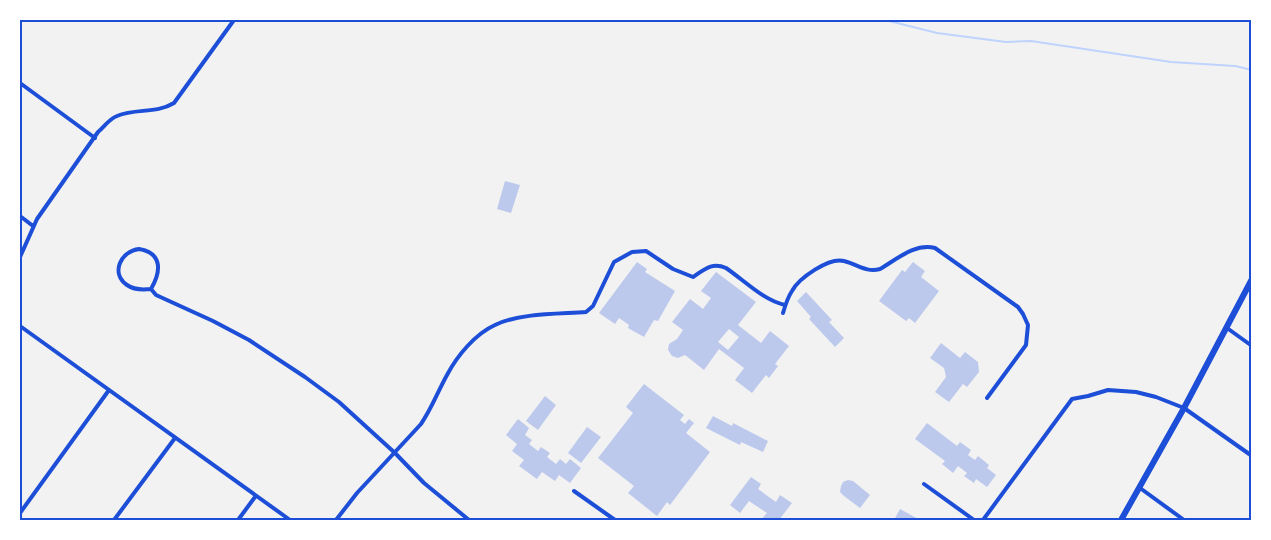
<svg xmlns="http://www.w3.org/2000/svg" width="1271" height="540" font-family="Manrope,sans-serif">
<rect width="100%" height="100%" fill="#f2f2f2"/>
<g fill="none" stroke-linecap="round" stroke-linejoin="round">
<path stroke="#bfd3fe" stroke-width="2" d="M885,20l52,13 69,9 25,-1 140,21 64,4 17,4"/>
</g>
<path fill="#bdc9ec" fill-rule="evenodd" d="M505,181l15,4 -9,28 -14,-4z
M637,262l10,7 -2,3 30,19 -17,30 -4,-1 -10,17 -16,-9 1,-3 -10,-7 -4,6 -16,-11z
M913,262l12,9 -4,6 18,14 -24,32 -6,-5 -3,3 -27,-20 23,-31 3,2z
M716,272l40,30 -18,23 23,18 9,-12 19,15 -14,18 3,2 -9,12 -3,-3 -14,18 -17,-13 9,-12 -25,-19 -15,21 -19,-15 -7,3 -6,-2 -4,-6 1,-6 8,-5 6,-9 -11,-8 18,-23 13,10 8,-11 -10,-7zM729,329l10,8 -11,13 -10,-8z
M806,292l26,28 -3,2 15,16 -9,9 -26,-28 2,-2 -14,-16z
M941,343l19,15 5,-6 13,10 1,10 -12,15 -4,-3 -14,18 -14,-10 11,-15 -2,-9 -14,-10z
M644,384l40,31 -4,5 5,4 4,-5 5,4 -8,10 24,19 -40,53 -3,-3 -10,14 -29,-23 6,-7 -36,-28 35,-45 -7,-6z
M545,396l11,9 -18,25 -12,-9z
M713,416l19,10 1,-3 35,18 -5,11 -22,-10 -1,3 -34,-17z
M518,419l11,9 -4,7 7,5 -3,4 9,7 3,-4 9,6 -3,4 9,7 4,-5 6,5 4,-5 11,9 -11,15 -11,-8 -4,6 -13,-9 -5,7 -18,-13 5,-6 -12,-9 5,-7 -11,-9z
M927,423l30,23 3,-4 11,8 -3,5 7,5 3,-4 11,9 -2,3 9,7 -9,12 -11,-8 -2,4 -10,-7 3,-3 -9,-7 -5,7 -11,-9 3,-3 -30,-22z
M587,427l14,10 -20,26 -13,-10z
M751,477l10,7 -3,5 18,13 4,-7 12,8 -13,17h-18l6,-7 -18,-12 -9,12 -10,-8z
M848,480l5,1 17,14 -10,13 -16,-12 -4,-4 1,-6 2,-4z
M900,509l20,11h-26z"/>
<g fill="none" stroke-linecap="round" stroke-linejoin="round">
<path stroke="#1d4ed8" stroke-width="4" d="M20,83l75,55
M20,216l13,10
M139,249c24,4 22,23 12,40 -8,1 -17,1 -24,-4 -17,-12 -6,-34 12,-36z
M20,257l17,-38 61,-87c6,-5 11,-13 19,-16 19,-8 39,-2 57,-13l60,-83
M151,289l5,6 57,26 36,19 56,37 34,25 56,51 29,30 45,37
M783,313c2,-7 5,-16 9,-22 7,-13 37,-34 52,-30 13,3 22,12 36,8 17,-10 35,-26 55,-21l83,59 5,7 5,11 -2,20 -39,53
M20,326l270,194
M1227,328l25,18
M924,484l50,36
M1140,488l44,32
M574,491l41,29
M20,513l89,-123
M114,520l61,-82
M238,520l17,-23
M336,520l21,-27 64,-69c11,-16 17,-33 26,-49 10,-19 28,-41 48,-50 24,-12 64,-11 91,-13l7,-6 21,-44 18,-10 14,-1 27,18 20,8c12,-8 19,-15 33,-9 19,13 37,32 59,37
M983,520l89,-121 16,-3 20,-6 28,2 20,5 28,11 68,48"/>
<path stroke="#1d4ed8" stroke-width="6" d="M1121,520l63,-112 68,-129"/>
</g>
<rect width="1271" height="540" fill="none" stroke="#ffffff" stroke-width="42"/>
<rect x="21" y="21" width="1229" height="498" fill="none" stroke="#1d4ed8" stroke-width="2"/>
</svg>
